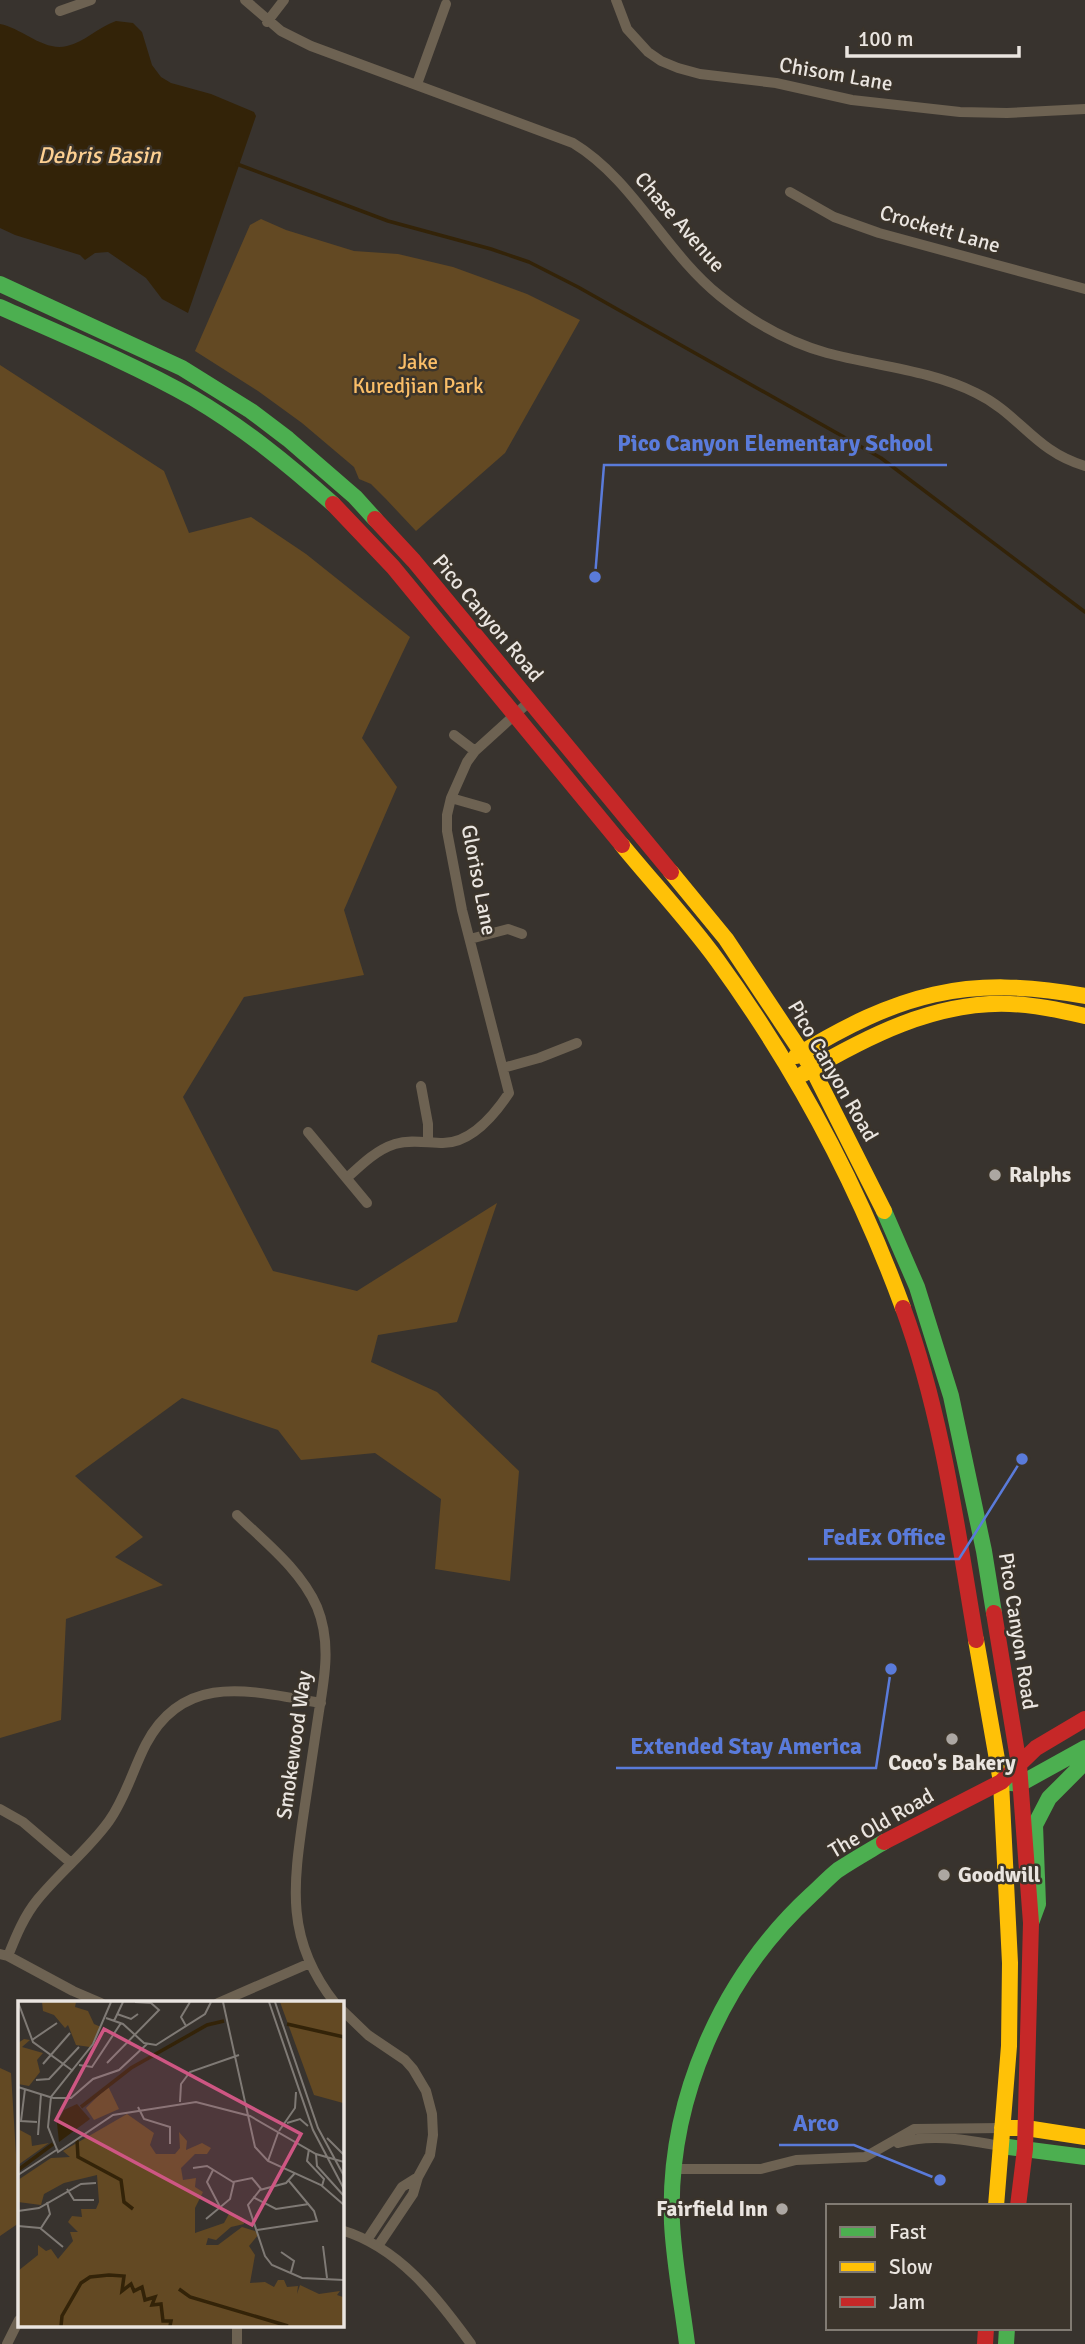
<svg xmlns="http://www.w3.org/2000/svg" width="1085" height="2344" font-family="Signika,sans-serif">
<rect width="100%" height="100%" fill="#38332e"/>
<path fill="#634923" d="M261,219l25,11 68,21 44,3 55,13 74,27 53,26 -75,133 -89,78 -31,-33 -14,-14 -12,-5 -5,-12 -52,-44 -44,-32 -63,-40 55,-126z
M0,365l164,106 25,62 62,-16 55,37 104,83 -48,101 35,49 -53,123 20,65 -120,22 -61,100 90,174 84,20 140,-88 -40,119 -79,13 -7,27 66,30 82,79 -9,110 -75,-12 6,-70 -66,-46 -74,7 -23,-30 -96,-32 -107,78 68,61 -28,20 48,28 -97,34 -5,101 -61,18z
M0,2068l11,5 8,130v20l-19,13z"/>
<path fill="#332308" d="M116,21l17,2 9,9 10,33 9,12 10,6 40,11 43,18 2,4 -68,197 -26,-14 -16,-21 -38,-26 -13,1 -10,7 -5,-5 -65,-20 -15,-7v-204c22,4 44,28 67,22 18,-4 31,-19 49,-25z"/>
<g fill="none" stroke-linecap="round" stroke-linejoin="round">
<path stroke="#332308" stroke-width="3.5" d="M237,164l151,57 103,28 38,13 49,25 303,171 204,154"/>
<path stroke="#6d6252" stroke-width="10" d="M245,0l36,31 30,15 262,97c61,37 91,108 147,153 31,25 68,46 107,57 49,13 103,17 149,40 44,21 58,58 109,73
M616,0l11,29 21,23 13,9 17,7 22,6 76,9 76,17 108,12 47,1 78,-4
M60,11l31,-11
M267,22l17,-22
M417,84l29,-80
M790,192l44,25 45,16 206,56
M454,735l21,16
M451,798l35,10
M470,939l38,-10 14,5
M503,1068l36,-10 38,-15
M421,1086l7,38v18
M308,1132l59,71
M347,1178c14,-13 29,-28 48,-34 16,-5 32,-1 48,-1 29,0 52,-29 66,-50l-47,-183 -15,-79v-16l4,-17 16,-36 8,-11 55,-50
M237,1515c28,27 64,55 80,92 14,34 8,69 2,104 -5,34 -10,67 -15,100 -11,75 -19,129 31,192
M0,1809l23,13 48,41
M0,1954l8,2 65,35 28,12
M8,1956c8,-20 16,-40 30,-57 22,-27 51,-50 71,-78 17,-24 24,-52 37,-77 39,-74 108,-52 175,-41
M218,2003l92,-40
M341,2009l27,26 37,25 8,9 13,22 6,23 1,21 -3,20 -12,22 -5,17 -35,52
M898,2143c34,-10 68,-3 103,3
M674,2169h87l35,-9 69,-3 49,-28 88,-1
M341,2230c58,17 96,67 130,114
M367,2240l35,-53 16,-10
M7,2344l12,-24
M237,2344v-19"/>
<path stroke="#4caf50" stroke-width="16" d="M0,284l182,84 69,43 37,28 67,58 20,22
M0,307c65,29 131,56 193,91 51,30 96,67 140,106
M884,1211l33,76 34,109 33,155 10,62
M1001,1782l19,2 65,-36
M1031,1923l7,-19 -3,-79 14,-27 36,-36
M1001,2146l84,11
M687,2344c-5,-40 -13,-81 -15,-121 -5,-123 50,-246 139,-328 9,-8 18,-18 27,-25 15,-10 31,-19 46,-28
M1006,2344l1,-16"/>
<path stroke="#ffc107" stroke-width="16" d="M622,845c31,38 66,75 95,115 77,106 141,225 186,348
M671,872l55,67 86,129 72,143
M796,1056c102,-62 170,-82 289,-60
M803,1074c63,-37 132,-73 207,-70 26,1 50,6 75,12
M976,1640l25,142 9,181 -1,83 -13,160
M1002,2128h24l59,9"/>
<path stroke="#c62828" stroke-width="16" d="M333,504l60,63 229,278
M375,519l39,42 257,311
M903,1308c39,106 54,220 73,332
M994,1613l25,152 12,158 -6,226 -7,57
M884,1842l117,-60 35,-34 49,-29
M985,2344l1,-16"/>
</g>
<g fill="#aca7a2" stroke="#3b342b" stroke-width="2.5">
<circle cx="995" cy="1175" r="7"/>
<circle cx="952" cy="1739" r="7"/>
<circle cx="944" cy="1875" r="7"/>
<circle cx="782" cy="2209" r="7"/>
</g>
<g text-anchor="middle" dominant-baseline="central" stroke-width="5" stroke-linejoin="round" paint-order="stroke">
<g font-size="21" fill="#eae5e0" stroke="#3b342b">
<text transform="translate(836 74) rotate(10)">Chisom Lane</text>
<text transform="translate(680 222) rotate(49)">Chase Avenue</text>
<text transform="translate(940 229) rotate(16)">Crockett Lane</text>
<text transform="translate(488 618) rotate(50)">Pico Canyon Road</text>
<text transform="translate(479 880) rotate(79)">Gloriso Lane</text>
<text transform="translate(833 1071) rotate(60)">Pico Canyon Road</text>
<text transform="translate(1018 1631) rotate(81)">Pico Canyon Road</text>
<text transform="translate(294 1745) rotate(-82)">Smokewood Way</text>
<text transform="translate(881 1823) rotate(-30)">The Old Road</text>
</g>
<g font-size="21" fill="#fabe68" stroke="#3b342b">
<text x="418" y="362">Jake<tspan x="418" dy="24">Kuredjian Park</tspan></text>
</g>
<g font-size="21" font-weight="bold" fill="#eae5e0" stroke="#3b342b" text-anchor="start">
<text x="1009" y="1175">Ralphs</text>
<text x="952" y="1763" text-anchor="middle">Coco's Bakery</text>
<text x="958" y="1875">Goodwill</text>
<text x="768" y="2209" text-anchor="end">Fairfield Inn</text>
</g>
<g font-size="23" font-style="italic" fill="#fdd092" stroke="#3b342b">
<text x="99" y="155">Debris Basin</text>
</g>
</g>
<g transform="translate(18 2001)">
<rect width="326" height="326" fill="#38332e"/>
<path d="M24,1h34l-1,5 13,4 6,13 7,3 -11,20 -14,-2 -8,-20 -3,3 -11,-13 -11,-4zM262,1h63v101l-29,-8zM6,38l6,1 -8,7 21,6 -6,7 3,12 -11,14 -11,-2v-41zM90,85l11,23 -25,11 -8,-12zM109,113l27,19 -4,12 6,9h19l5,-6 -1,-16 8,9 -1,9 16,-7 9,5 -4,6h-12l-14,14 2,12 13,-2 -1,9 8,5 -8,16v25l29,-10 6,-11 13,6 1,6 -13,3 -15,13 -8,-2 -2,7h12l24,-18 13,4 3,4 -9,11 6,9 -5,28 15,-1 9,5 4,-7h6l3,7 11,-1 -1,8 3,-9 19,9 21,-3 -3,4 6,2v29h-325v-55l20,-16v-10l8,6 5,-2 7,10 15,-18 -3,-9h8l-10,-10 4,-6 10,1 -1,-8h15l3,-7 -2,-27 -33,8 -20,11 -3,11 -23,-3v-22l33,-22 19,-1 -7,-6zM0,128l13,7 1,10 17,-3 -31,22z" fill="#634923"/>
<path d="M59,103l13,15 -31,23 -2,-19 7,-13z" fill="#332308"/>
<path fill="none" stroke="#332308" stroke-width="3.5" d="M269,23l57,13M63,106l50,-39 76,-43 17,-4M59,139l1,17 43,23 3,22 9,7M0,169l35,-26M161,288l11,8 98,29M43,325l1,-10 19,-33 9,-6 19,-2 15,1 -2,15 9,-7 3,7 8,-4 3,13 10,-3 -3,8 9,-1 2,17h8l-1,5"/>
<path fill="none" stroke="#7f7a75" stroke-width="2" d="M0,1l15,40 40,29M93,1l-18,42 -42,53 -3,30 10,25 55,-37 83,-13 54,14 66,38 28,8M205,1l32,145 13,14 53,24 23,20M251,1l44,128 31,59M257,1l43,126 26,48M99,13l14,5 7,-5M88,17l17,6 21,19 12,2 49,-31 6,-12M96,20l9,-19M168,25l-5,-9 9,-15M14,39l25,-17M89,62l52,-53 -8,-7 -16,-1M25,63l27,-31M61,64l13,2 29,-44M18,79l13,-1 30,-32M0,86l35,11M7,88l-4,32 16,1M35,97h18l22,-19 26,-9 28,-26M162,101l1,-18 9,-12 49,-17M120,106l6,12 26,8v17M269,122l13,-4 8,7M261,130l16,-23 1,-16M20,134l3,-41M309,137l17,17M291,148l-2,12 17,18 -2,7M298,153l1,12 27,30M250,160l10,-28M175,167l14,-2 26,16 19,-4 9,11M195,169l-6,12 13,25M277,172l-9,10 -26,7 -12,15 17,51 7,9 30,13 42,2M0,174l40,-26M49,188l7,11h20M235,196l23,12 33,-5M0,210l21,-3 42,-24 15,-1M188,218l24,-20 4,-17M0,225l22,2 23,19M23,227l9,-14 -3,-12M239,229l60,-9 -3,-10 -25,-30M305,245l4,32M263,251l13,9 -3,11"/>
<path fill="#ce5683" fill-opacity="0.15" stroke="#ce5683" stroke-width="3.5" d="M86,28l197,105 -49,91 -196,-105z"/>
<rect width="326" height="326" fill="none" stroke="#eae5e0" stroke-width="3.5"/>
</g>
<path fill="none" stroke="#5a7bda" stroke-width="2.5" d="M595 577L604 465H947M1022 1459L959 1559H808M891 1669L876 1768H616M940 2180L854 2145H779"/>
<g fill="#5a7bda" stroke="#3b342b" stroke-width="2.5">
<circle cx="595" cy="577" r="7"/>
<circle cx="1022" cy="1459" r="7"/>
<circle cx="891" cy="1669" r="7"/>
<circle cx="940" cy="2180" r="7"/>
</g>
<g font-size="23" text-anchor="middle" font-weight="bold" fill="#5a7bda" stroke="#3b342b" stroke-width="5" stroke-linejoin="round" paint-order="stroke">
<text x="775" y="451">Pico Canyon Elementary School</text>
<text x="884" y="1545">FedEx Office</text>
<text x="746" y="1754">Extended Stay America</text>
<text x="816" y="2131">Arco</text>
</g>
<rect x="826" y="2204" width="245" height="126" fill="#3b342b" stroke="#817b73" stroke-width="2"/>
<rect x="840" y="2227" width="35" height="10" fill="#4caf50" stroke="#817b73" stroke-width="2"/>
<text x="889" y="2239" font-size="21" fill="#eae5e0">Fast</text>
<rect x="840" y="2262" width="35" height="10" fill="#ffc107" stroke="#817b73" stroke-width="2"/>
<text x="889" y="2274" font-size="21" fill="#eae5e0">Slow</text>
<rect x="840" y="2297" width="35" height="10" fill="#c62828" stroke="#817b73" stroke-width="2"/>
<text x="889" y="2309" font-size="21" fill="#eae5e0">Jam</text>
<path d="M847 46v10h172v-10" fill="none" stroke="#eae5e0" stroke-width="3.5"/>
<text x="858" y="46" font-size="21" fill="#eae5e0" stroke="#3b342b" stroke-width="5" paint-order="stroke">100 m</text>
</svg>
